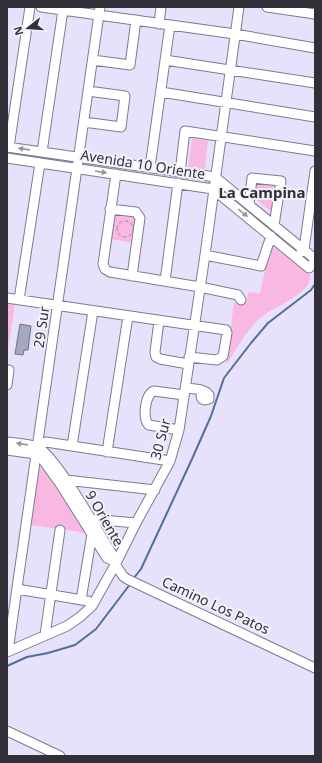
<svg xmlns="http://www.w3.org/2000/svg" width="322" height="763" font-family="'Noto Sans',sans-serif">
<rect width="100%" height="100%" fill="#e8e1fb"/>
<path fill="#f8b8e1" d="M192,138l16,3 -3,28 -17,-2z
M254,181l23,3 -3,30 -22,-18z
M114,212l22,4 -3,27 -23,-4z
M271,244l39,31c3,16 -30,30 -42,37 -18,11 -31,36 -42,53l8,-63c6,3 8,2 13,-1l1,-9 12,1z
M7,303l8,1 -8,51z
M38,466l5,1 43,66 -55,-8z"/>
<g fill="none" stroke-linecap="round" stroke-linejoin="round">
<path stroke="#506f99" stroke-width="2" d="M133,579l8,-10 51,-110 19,-43 13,-38 27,-35 17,-20 43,-33 4,-6
M7,666l20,-9 21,-4 27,-8 21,-16 35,-46"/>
</g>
<path fill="#a4a9c1" stroke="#6e738a" d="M20,324l11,2 -3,24h-4l-1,5 -8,-1z"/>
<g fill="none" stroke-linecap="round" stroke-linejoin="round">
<g stroke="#7f7990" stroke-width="11">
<path id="minor" d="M41,7l194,27 80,14
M267,7l48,7
M159,24l2,-17
M93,60l37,5 6,-45
M165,60l150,23
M161,92l154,25
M84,122l37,5 4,-31 -37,-5
M7,147l208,30 100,82
M9,147l21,-140
M42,152l21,-142
M7,158l206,31 96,79 6,-7
M150,167l20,-142
M180,172l5,-41 130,20
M116,174l-13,90 2,5 5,3 90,15 38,8 3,5
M249,204l3,-26 29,3 -7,44
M110,209l26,3 4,6 -8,58
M301,252l3,-3 11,-78
M205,255l56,11 10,-30
M165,281l13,-98
M7,298l219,32 1,3 -4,23 -6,4 -28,-3
M19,300l21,-137
M159,321l-4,31 1,5 4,2 28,5
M7,385l2,-15
M185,388c8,1 19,0 24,7v4l-4,1 -3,-1 -1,-3 2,-5
M179,430l-30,-5c-7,-6 -4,-31 5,-34l30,4
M7,442c9,1 23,2 30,5 18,7 63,88 75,107v6l-5,-2 -48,-76 -16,-22 -7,-6 -29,-4
M72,446l21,-135
M37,447l9,-5 124,19
M107,452l21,-136
M66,480l89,10
M91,519l45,4
M113,561l10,15 4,3 188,89
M17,589l71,12 4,5
M81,600l11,-66
M45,635l15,-105
M8,651l92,-644
M7,652l60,-26 13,-9 12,-11 23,-41 21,-42 34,-62 9,-31 26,-175 34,-248
M7,731l53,25"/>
</g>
<path stroke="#9590a3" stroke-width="1" stroke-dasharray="4 2" stroke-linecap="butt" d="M117 229a8 8 0 1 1 16 0a8 8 0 1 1-16 0Z"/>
<use href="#minor" stroke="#fff" stroke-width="9"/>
</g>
<defs><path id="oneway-solid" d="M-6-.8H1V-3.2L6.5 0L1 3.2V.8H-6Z"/></defs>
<g fill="#98979c">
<use href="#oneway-solid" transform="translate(24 149) rotate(-172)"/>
<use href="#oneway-solid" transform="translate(101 172) rotate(9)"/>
<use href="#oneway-solid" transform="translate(243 213) rotate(39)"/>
<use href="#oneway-solid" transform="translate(22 444) rotate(-172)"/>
</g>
<g text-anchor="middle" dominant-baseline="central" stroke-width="4" stroke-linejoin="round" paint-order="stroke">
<g font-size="14" fill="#322f39" stroke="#f4f1fb">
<text transform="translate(143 164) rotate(9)">Avenida 10 Oriente</text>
<text transform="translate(41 327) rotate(-82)">29 Sur</text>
<text transform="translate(160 439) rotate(-75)">30 Sur</text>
<text transform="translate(105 518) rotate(60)">9 Oriente</text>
<text transform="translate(216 605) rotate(25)">Camino Los Patos</text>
</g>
<g font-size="15" font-weight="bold" fill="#322f39" stroke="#f4f1fb">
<text x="262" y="192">La Campina</text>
</g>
</g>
<rect width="322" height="763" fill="none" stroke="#322f39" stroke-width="16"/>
<g transform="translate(28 28) rotate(253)" stroke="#f4f1fb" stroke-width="3" paint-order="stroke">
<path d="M0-3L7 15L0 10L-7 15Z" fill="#322f39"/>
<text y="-6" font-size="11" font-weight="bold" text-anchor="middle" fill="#322f39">N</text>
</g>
</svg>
